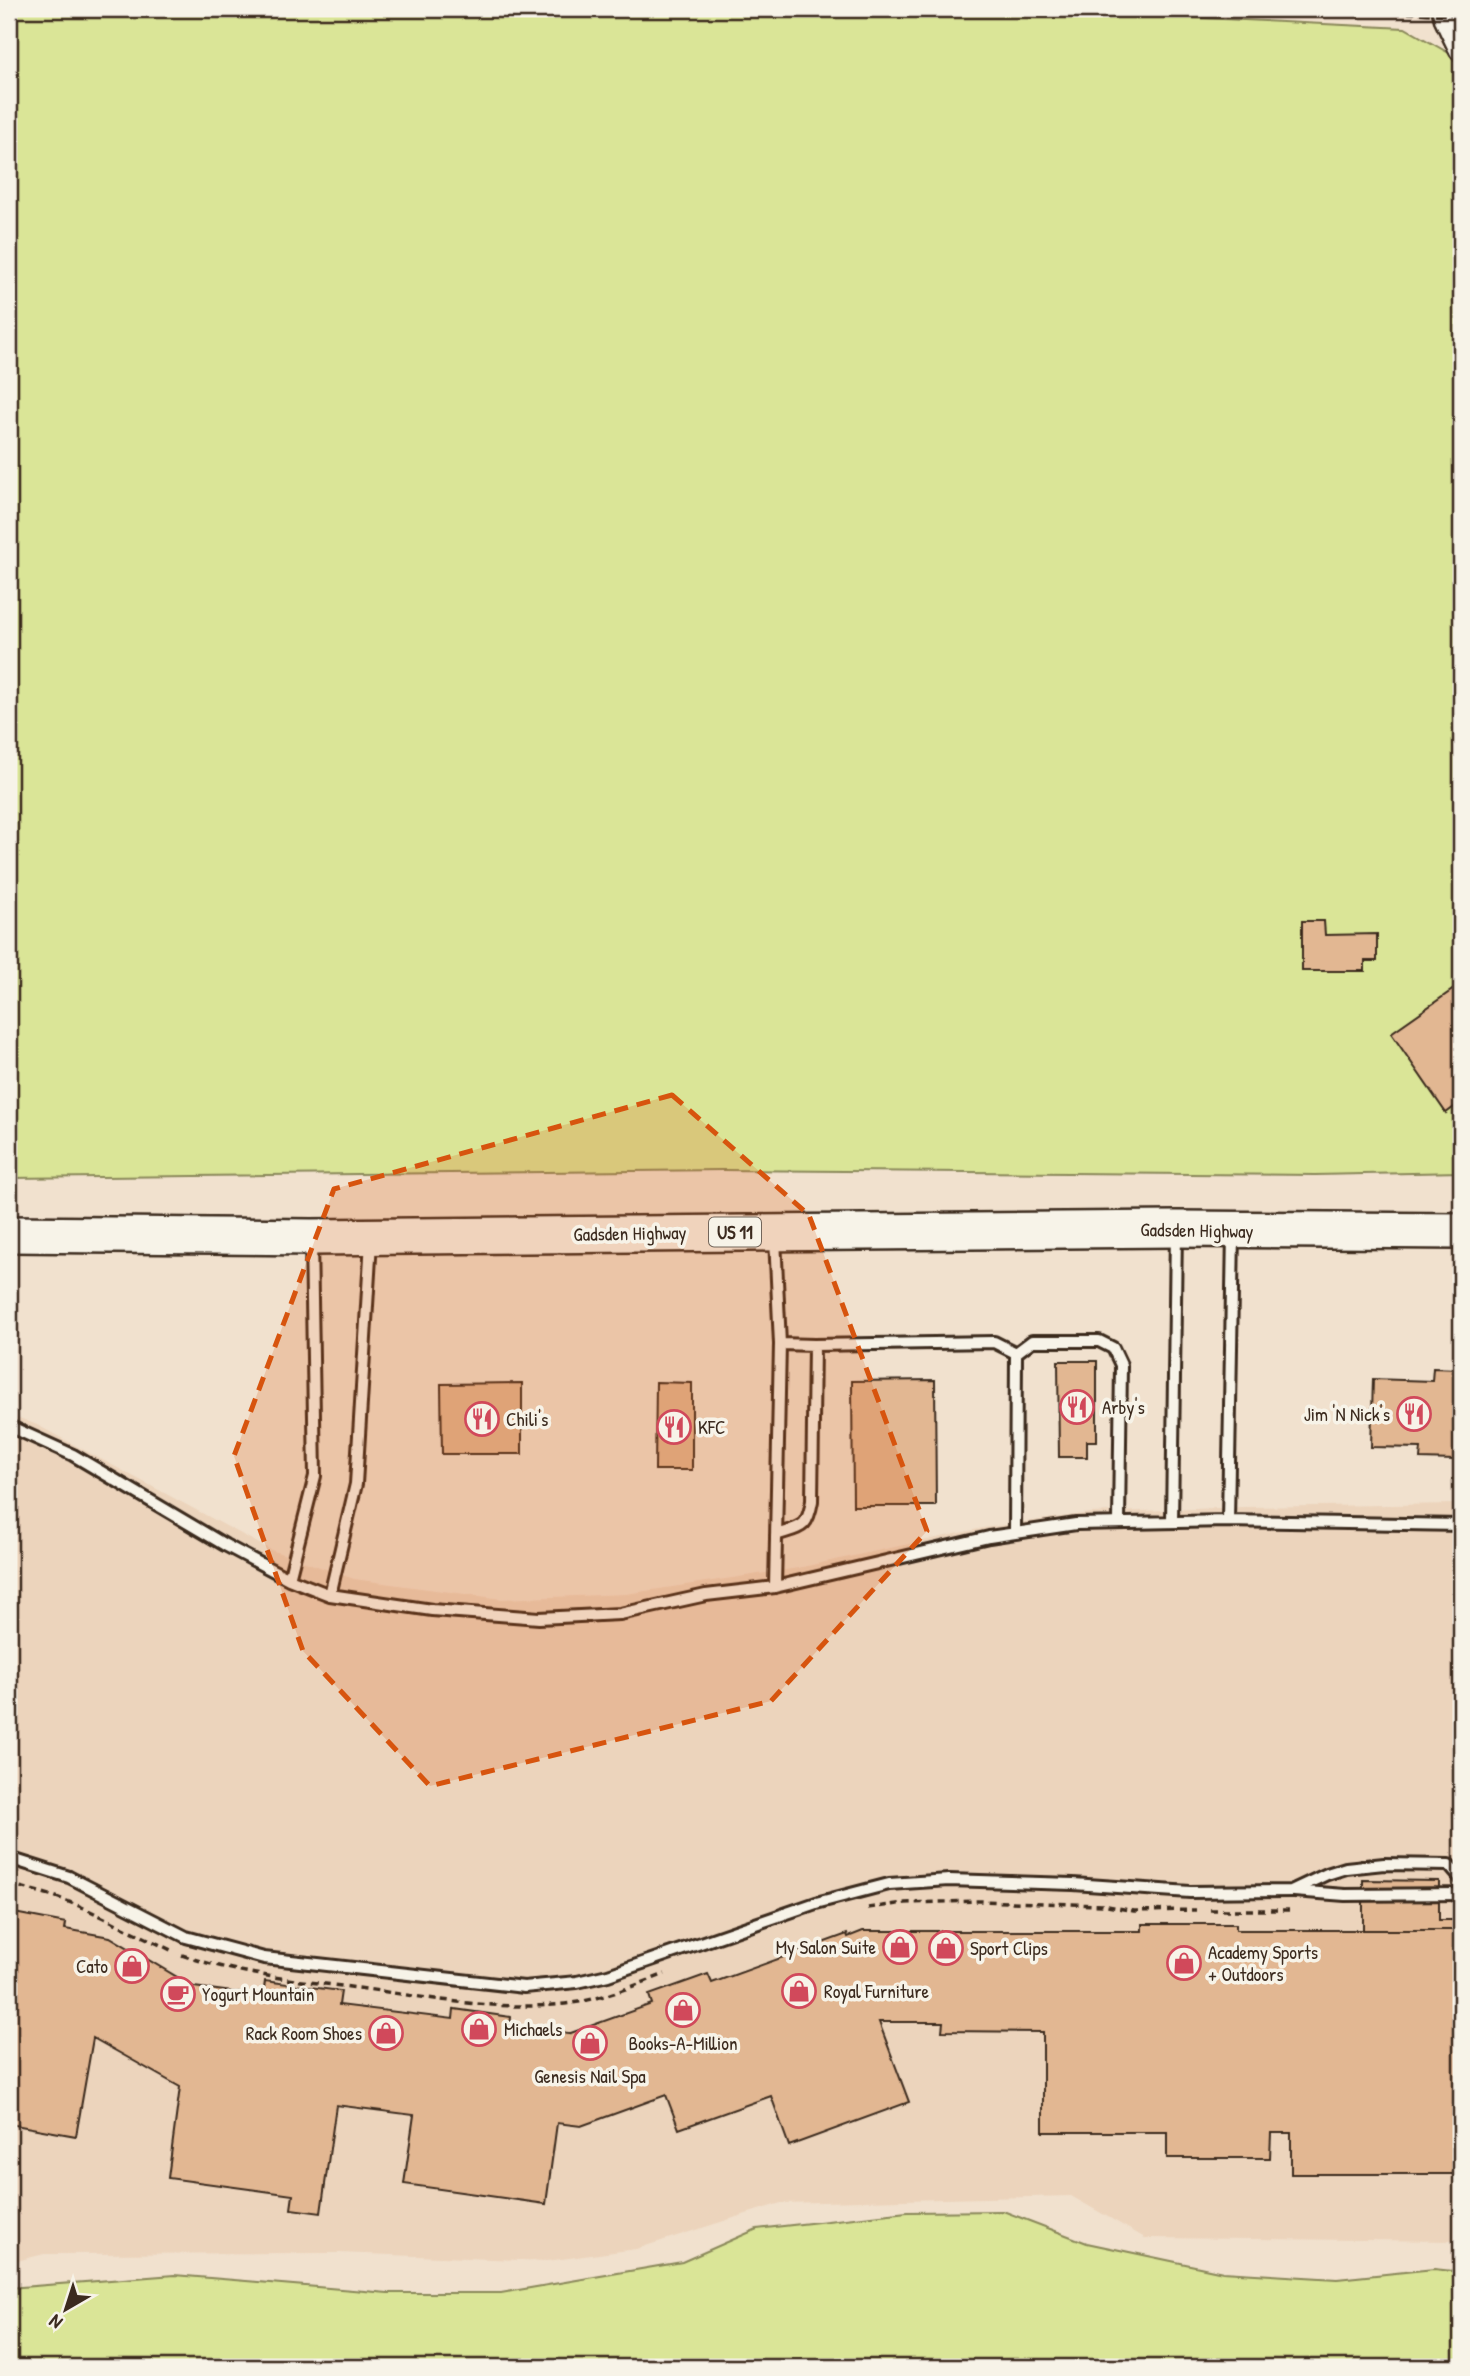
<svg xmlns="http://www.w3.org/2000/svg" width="1470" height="2376" font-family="'Patrick Hand',sans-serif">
<rect width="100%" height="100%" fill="#f1e1ce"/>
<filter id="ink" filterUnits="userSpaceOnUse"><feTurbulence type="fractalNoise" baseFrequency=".0143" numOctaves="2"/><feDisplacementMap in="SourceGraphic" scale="14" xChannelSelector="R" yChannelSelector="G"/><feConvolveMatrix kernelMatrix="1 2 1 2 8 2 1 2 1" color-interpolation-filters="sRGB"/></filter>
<g filter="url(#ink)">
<path fill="#ecd4bc" d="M9,1414l28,11 234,125 83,29 148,20 124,-5 172,-26 185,-40 107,-15 155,-6 216,-3v737l-316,-3 -74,-42 -290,7 -145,46 -89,12 -208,-8 -295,1 -35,9z"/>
<path fill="#dae597" stroke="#8a885a" stroke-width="2" d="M9,9h1011l385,19 56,32v1112l-146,3 -592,-5 -714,8z
M1003,2211l84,32 136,29 114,7 97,-10 27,3v95h-1452v-79l165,-13 214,18h113l181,-31 75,-33 150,-17z"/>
<path fill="#e2b792" stroke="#3b2a1e" stroke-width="2" d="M1302,921h22l1,14 52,-1v27h-12v10h-63z
M1461,984v118l-15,11 -55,-80z
M1058,1361h39v80h-10v16h-28z
M1433,1368l24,1 -2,91 -35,-1 1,-11 -50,-1 2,-68 59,2z
M935,1380l1,126h-83l-1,-125z
M656,1382l36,1v87h-37z
M522,1383v71h-80l-1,-70z
M1363,1880l76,1v39h22v10h-98z
M9,1912l57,11 -1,6 45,8 84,50 69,9 2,-15 76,10 -2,14 114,14 1,-10 57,8 -1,9 58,8 84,-30 -3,-9 59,-21 4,9 135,-49 1,3 15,-6h279v-7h94v6h225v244h-170v-41h-20l-1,25h-103v-26h-124v-100l-101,-1 1,-9h-64l30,80 -120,44 -18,-50 -92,33 -13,-34 -85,31 -24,-3 -11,81 -142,-20 10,-69 -78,-10 -15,108 -30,-4 2,-14 -125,-17 12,-91 -87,-49 -17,98 -67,-12z"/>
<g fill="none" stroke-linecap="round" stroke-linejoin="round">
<g stroke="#3b2a1e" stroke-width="16">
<path id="lane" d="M775,1238l5,106 -5,243
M814,1345l180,-3 22,11
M9,1426l64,29 152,90 64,34 41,16 102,15 107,8 81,-4 86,-19 69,-8 214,-50 87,-13 152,-3 233,4
M1228,1521l5,-288
M1172,1522l4,-290
M1015,1533l1,-180 16,-12h67l14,7 8,17 -2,157
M776,1535c26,-9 31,-6 36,-34l2,-156 -34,-1
M289,1579l26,-103 -4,-236
M330,1595l26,-111 15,-243
M9,1858l60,19 117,60 78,21 260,29 53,-5 31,-7 208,-72 73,-19 60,-4 124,4 117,8 101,-1 36,-17 19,-6 38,-4 65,1 12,14
M1294,1891l51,4 116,-1"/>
</g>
<g stroke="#3b2a1e" stroke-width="28">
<path id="street" d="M1444,9l3,11 14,29"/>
</g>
<g stroke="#3b2a1e" stroke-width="40">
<path id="primary" d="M9,1234l302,3 865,-8 285,2"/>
</g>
<path stroke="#3b2a1e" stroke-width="3.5" stroke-dasharray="7 5" stroke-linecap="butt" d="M9,1884l45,12 30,12 91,44
M868,1908l37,-5 74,-2 123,4 32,6 62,-1
M1210,1910h80
M182,1955c60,21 121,26 184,34 71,10 146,25 218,12 28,-6 55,-17 81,-27"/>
<use href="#lane" stroke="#f7f3e8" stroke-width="10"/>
<use href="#street" stroke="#f7f3e8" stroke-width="23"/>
<use href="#primary" stroke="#f7f3e8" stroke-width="35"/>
<path stroke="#3b2a1e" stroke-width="5" stroke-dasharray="10 5" stroke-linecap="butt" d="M1360,9l101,6"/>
</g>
</g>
<path fill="#d7540e" fill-opacity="0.2" stroke="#d7540e" stroke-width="5" stroke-dasharray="14 9" stroke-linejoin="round" d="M672,1095l137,120 118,316 -156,170 -341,85 -127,-135 -69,-195 100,-267z"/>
<defs>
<g id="restaurant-ring" transform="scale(1.75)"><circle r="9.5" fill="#f7f3e8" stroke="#d1495b" stroke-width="1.5"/><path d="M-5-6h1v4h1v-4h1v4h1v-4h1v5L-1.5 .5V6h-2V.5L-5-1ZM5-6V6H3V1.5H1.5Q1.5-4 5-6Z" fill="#d1495b"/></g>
<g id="shop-ring" transform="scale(1.75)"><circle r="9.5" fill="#f7f3e8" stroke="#d1495b" stroke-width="1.5"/><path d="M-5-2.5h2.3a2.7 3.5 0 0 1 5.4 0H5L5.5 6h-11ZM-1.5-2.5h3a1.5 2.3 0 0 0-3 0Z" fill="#d1495b"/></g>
<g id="cafe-ring" transform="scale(1.75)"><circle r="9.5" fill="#f7f3e8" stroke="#d1495b" stroke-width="1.5"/><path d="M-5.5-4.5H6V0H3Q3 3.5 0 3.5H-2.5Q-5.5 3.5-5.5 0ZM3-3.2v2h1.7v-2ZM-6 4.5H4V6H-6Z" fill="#d1495b"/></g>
</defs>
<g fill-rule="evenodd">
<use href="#restaurant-ring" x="1077" y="1407"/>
<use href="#restaurant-ring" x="1414" y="1414"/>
<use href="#restaurant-ring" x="482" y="1419"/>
<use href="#restaurant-ring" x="674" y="1427"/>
<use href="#shop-ring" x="900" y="1947"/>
<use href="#shop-ring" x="946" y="1948"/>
<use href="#shop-ring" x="1184" y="1963"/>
<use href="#shop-ring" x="132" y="1966"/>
<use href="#shop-ring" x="799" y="1991"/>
<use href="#cafe-ring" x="178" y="1994"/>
<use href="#shop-ring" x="683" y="2010"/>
<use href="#shop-ring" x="479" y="2029"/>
<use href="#shop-ring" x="386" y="2033"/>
<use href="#shop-ring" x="590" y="2043"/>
</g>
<g text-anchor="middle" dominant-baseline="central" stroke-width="7" stroke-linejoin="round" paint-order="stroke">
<rect fill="#f7f3e8" stroke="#73665b" stroke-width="2" x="709" y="1217.5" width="52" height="29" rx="5"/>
<g font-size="18" font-weight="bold" fill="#3b2a1e">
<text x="735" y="1232">US 11</text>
</g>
<g font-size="19" fill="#3b2a1e" stroke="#f7f3e8">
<text transform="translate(1197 1230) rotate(1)">Gadsden Highway</text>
<text transform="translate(630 1233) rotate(-1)">Gadsden Highway</text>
</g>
<g font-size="19" fill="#3b2a1e" stroke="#f7f3e8" text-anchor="start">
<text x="1102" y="1407">Arby's</text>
<text x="1390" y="1414" text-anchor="end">Jim 'N Nick's</text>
<text x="506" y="1419">Chili's</text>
<text x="698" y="1427">KFC</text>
<text x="876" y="1947" text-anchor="end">My Salon Suite</text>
<text x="970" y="1948">Sport Clips</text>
<text x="1208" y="1952">Academy Sports<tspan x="1208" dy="22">+ Outdoors</tspan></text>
<text x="108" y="1966" text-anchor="end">Cato</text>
<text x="824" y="1991">Royal Furniture</text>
<text x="202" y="1994">Yogurt Mountain</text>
<text x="504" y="2029">Michaels</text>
<text x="362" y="2033" text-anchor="end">Rack Room Shoes</text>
<text x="683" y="2043" text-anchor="middle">Books-A-Million</text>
<text x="590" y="2076" text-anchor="middle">Genesis Nail Spa</text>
</g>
</g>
<rect width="1470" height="2376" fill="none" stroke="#f7f3e8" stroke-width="35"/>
<rect x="18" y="18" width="1435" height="2341" fill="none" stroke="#3b2a1e" stroke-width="2.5" filter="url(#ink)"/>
<g transform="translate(66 2309) rotate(219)" stroke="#f7f3e8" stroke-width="5" paint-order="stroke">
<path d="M0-5L12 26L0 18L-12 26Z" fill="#3b2a1e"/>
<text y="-10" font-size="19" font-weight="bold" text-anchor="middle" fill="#3b2a1e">N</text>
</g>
</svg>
